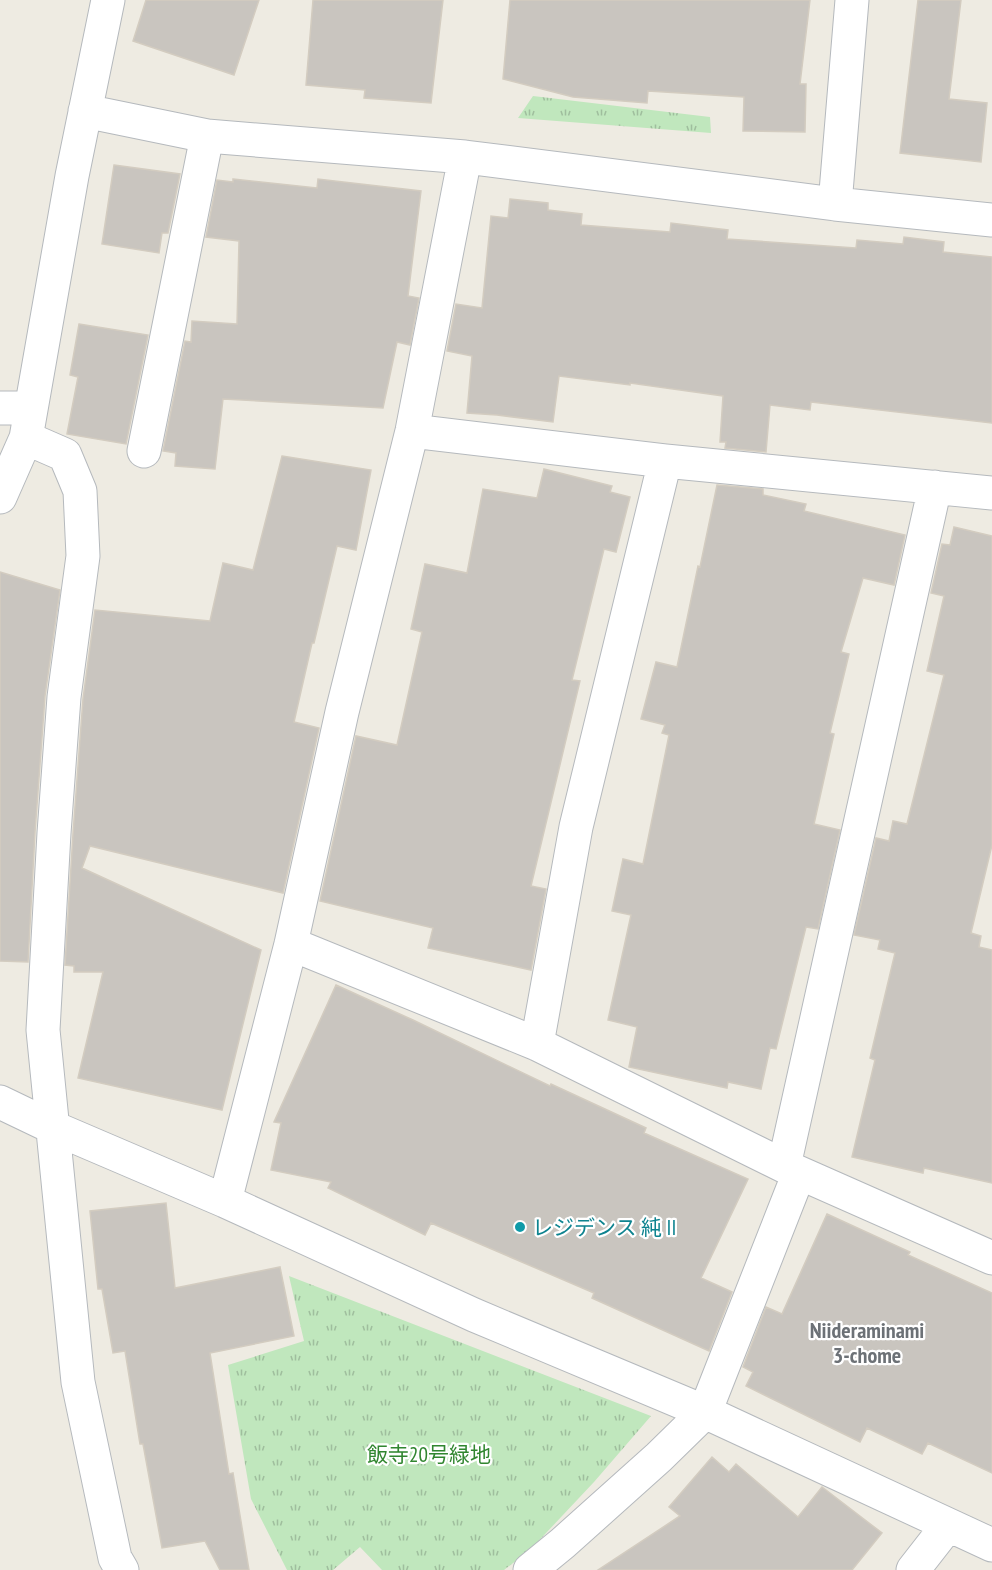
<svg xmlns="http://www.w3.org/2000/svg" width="992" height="1570" font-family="'PT Sans Narrow','Noto Sans JP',sans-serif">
<defs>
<pattern id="grass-tufts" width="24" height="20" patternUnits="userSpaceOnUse" patternTransform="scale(1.5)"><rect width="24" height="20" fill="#c0e7bd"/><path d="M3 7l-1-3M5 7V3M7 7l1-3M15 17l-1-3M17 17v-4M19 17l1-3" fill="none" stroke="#9fbe9d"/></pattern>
</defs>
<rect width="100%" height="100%" fill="#eeebe2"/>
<path fill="url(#grass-tufts)" d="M533,96l177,21 1,16 -193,-15z
M289,1276l362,140 -57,66 -63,67 -27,21h-122l-22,-23 -27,23h-46l-36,-71 -23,-134 76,-24z"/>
<path fill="#c9c5bf" stroke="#d3ccc0" stroke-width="1.5" d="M146,0h113l-25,75 -101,-34z
M313,0h130l-12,103 -67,-5 1,-8 -59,-5z
M510,0h300l-10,84h6l-1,48 -62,-1 1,-34 -96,-6 -1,12 -74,-6 -70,-18z
M918,0h43l-12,99 38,4 -6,59 -81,-9z
M114,165l66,9 -12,59h-6l-3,20 -57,-9z
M233,179l84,9 1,-9 103,12 -13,105 11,2 -9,47 -13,-3 -14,66 -160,-9 -8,70 -40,-3 1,-13 -13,-2 22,-110 6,1 1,-21 45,3 2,-83 -33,-4 11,-57 16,2z
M510,199l38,4v7l34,4 -1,11 89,7 1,-9 57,7 -1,9 129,9 1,-8 46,4 1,-7 40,5 -1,10 49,5v166l-181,-21 -1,8 -40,-5 -4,47 -41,-4 1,-6h-6l3,-46 -93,-13v2l-71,-9 -6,46 -56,-7 -30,-2 5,-57 -25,-5 9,-47 26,4 9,-92 17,2z
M79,324l69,11 -22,109 -59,-10 11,-57 -8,-2z
M282,456l89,14 -15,80 -19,-4 -23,97h-2l-18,79 25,6 -36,165 -193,-47 -8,22 179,82 -39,160 -144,-32 25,-106h-29v-6l-9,-1 8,-131 10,-135 12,-89 115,11 13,-58 30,7z
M544,469l68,17 -2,6 20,5 -14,55 -12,-3 -32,131 8,1 -49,205 15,3 -15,81 -103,-22 5,-20 -113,-27 36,-165 41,9 25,-113 -11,-3 14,-65 42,9 16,-84 54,9z
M717,485l46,4v6l43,9 -2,7 101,24 -11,50 -31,-7 -22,74 8,2 -19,79 4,1 -20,90 26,6 -22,99 -12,-2 -30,122 -6,-1 -9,41 -33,-7 -1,6 -98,-21 8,-40 -29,-7 23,-105 -19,-4 11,-52 20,5 26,-129 -7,-2 3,-8 -24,-6 15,-57 21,5 21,-101 2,1z
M954,527l38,9v309l-21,88 10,3 -2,11 13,3v233l-68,-15 -1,5 -71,-16 23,-97 -5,-2 25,-105 -17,-4 2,-9 -26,-5 22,-97 13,3 4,-20 14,3 37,-149 -17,-4 17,-75 -13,-3 11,-49 8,1z
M0,572l60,18 -15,106 -10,136 -7,130 -28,-1z
M336,985l77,35 137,66 1,-2 95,44 -2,5 104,46 -47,99 31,14 -23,59 -117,-53 2,-5 -163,-70 -6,12 -97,-47 3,-6 -60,-12 10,-47 -7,-1z
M166,1203l9,85 105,-21 14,69 -84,17 19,121 4,-1 16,97h-29l-15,-29 -43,7 -19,-104h-3l-15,-93 -12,2 -11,-64h-4l-8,-78z
M827,1214l83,38 -2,3 84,38v180l-64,-30 -6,11 -55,-26 -7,14 -114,-56 7,-14 -10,-5 23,-60 16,7z
M712,1457l17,15 7,-8 62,53 24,-30 60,46 -30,37h-254l82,-54 -11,-9z"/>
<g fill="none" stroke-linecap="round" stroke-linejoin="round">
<g stroke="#b5b9bd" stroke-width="35">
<path id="minor" d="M85,111l122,25 258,21 370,47 157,16
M835,204l17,-204
M0,408h31
M412,431l253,30 327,32
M26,438l39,17 15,36 3,65 -19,141 -10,136 -11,197 35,352 37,176 7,12
M144,451l63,-315
M0,497l26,-59 46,-262 36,-176
M291,944l246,100 247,122 208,92
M537,1044l39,-217 89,-366
M0,1102l52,25 173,74 249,114 231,97 287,133
M784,1166l151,-679
M225,1201l66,-257 51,-232 70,-281 53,-274
M530,1570l33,-27 96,-86 46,-45 94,-239
M913,1570l35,-45"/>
</g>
<use href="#minor" stroke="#fff" stroke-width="33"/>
</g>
<circle fill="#0f9aa8" stroke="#fff" stroke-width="2" cx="520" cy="1227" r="6"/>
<g text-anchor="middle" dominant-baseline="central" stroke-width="4.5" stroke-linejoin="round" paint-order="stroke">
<g font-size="21" fill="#0d838f" stroke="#fff" text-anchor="start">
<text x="532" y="1227">レジデンス 純 II</text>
</g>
<g font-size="21" fill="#318630" stroke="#fff">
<text x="429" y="1454">飯寺20号緑地</text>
</g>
<g font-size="22" font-weight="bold" fill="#6c7176" stroke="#fff">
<text x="867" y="1330">Niideraminami<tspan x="867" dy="25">3-chome</tspan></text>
</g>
</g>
</svg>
